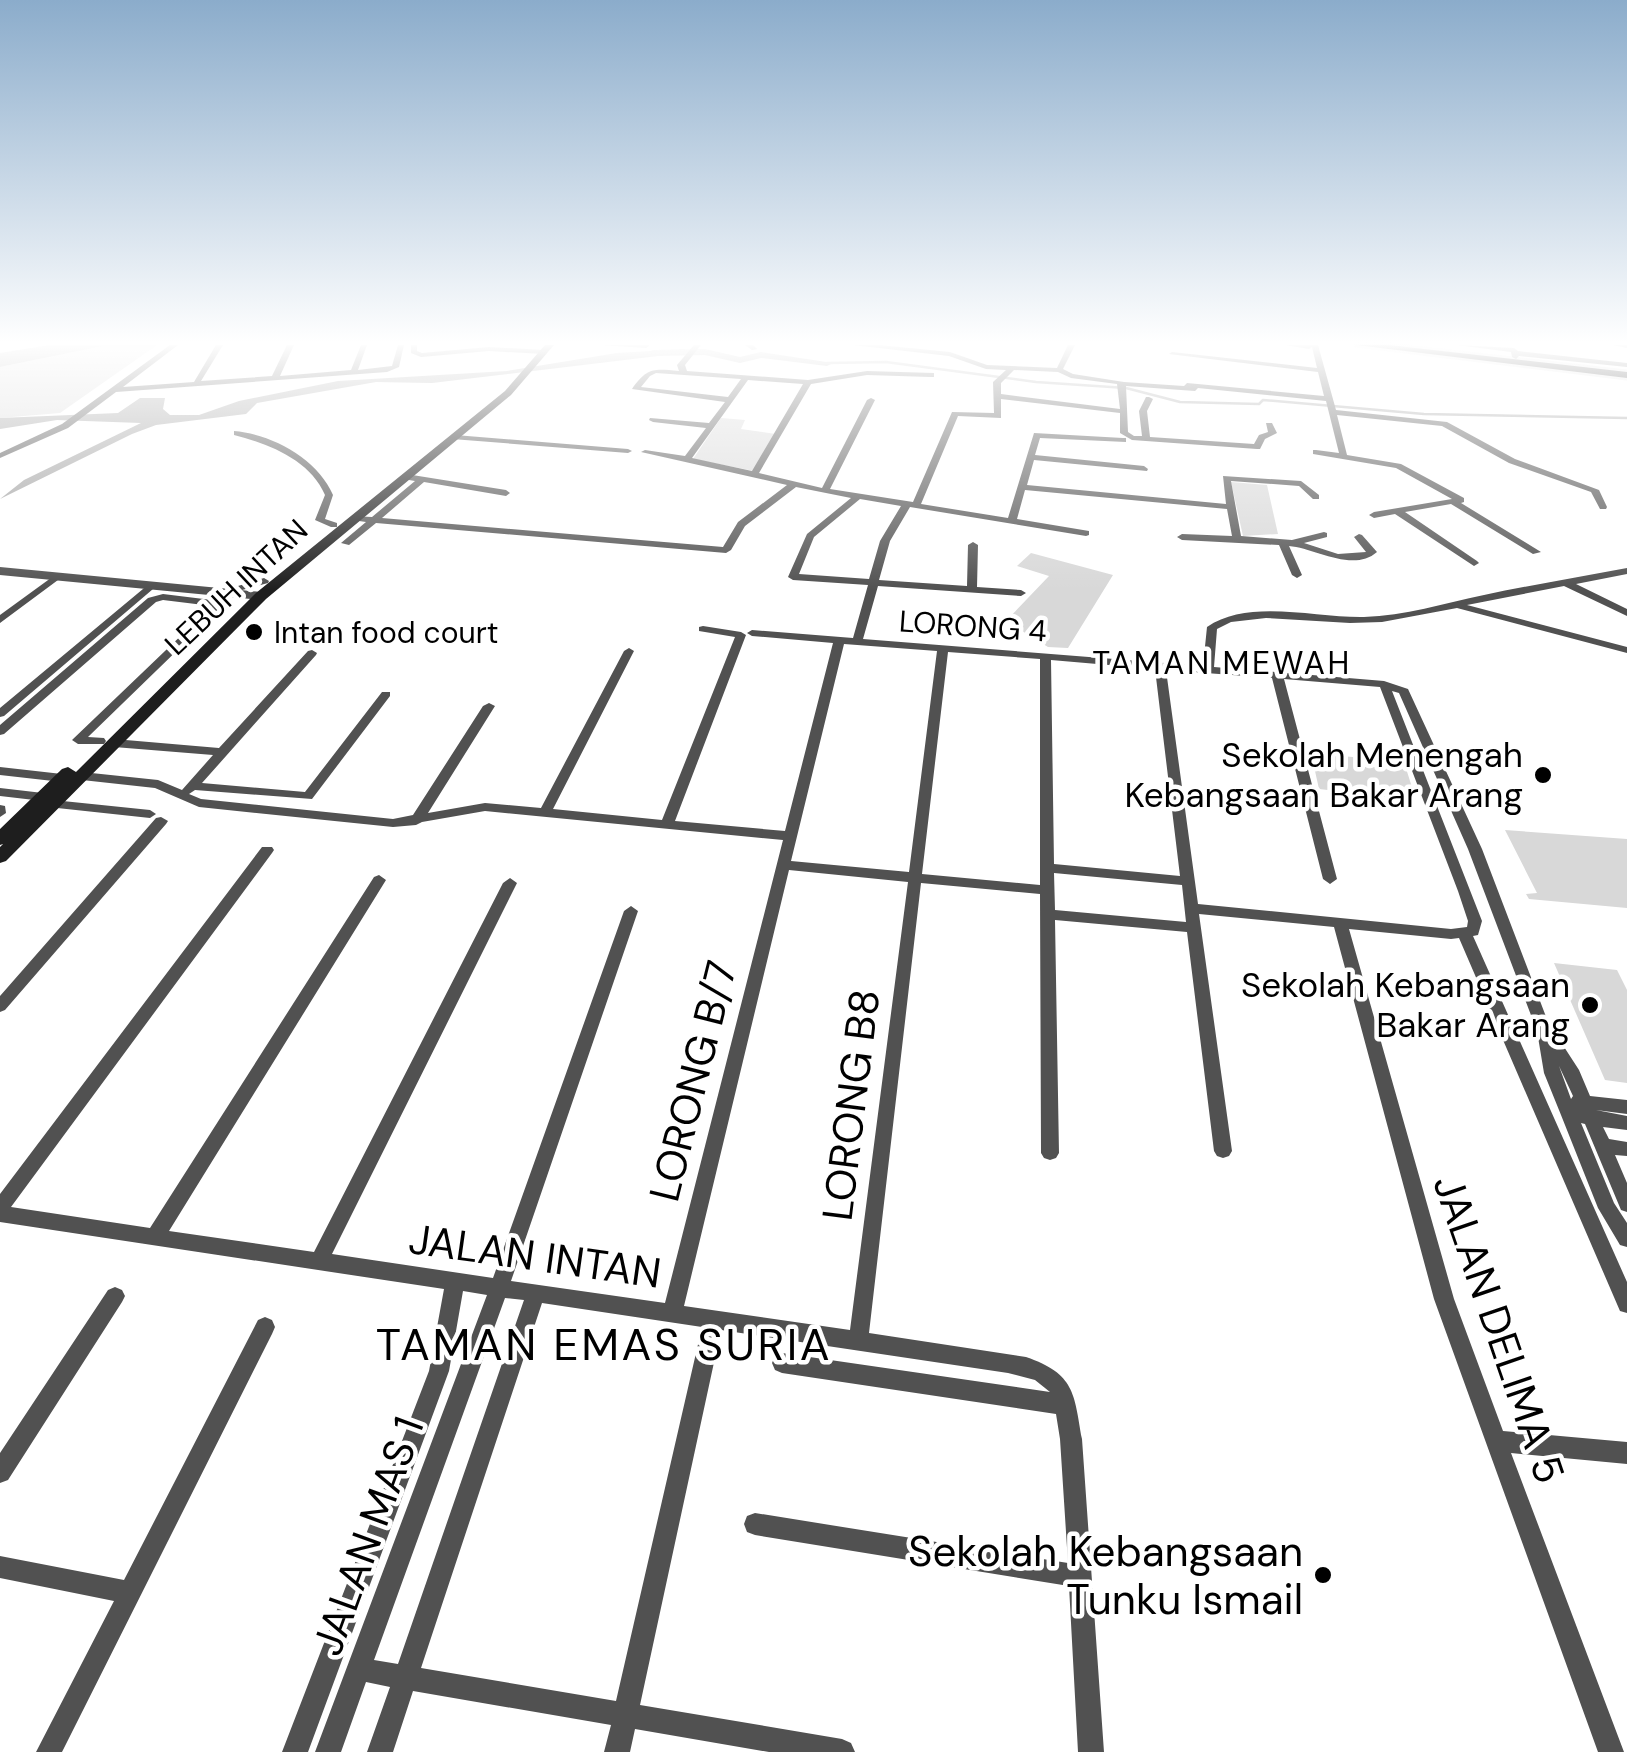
<svg xmlns="http://www.w3.org/2000/svg" width="1627" height="1752" font-family="'DM Sans',sans-serif">
<rect width="100%" height="100%" fill="#fff"/>
<path fill="#d8d8d8" d="M108,345h49l-97,68 -60,5v-51z
M721,418l24,2 -4,9 35,5 -22,37 -61,-12z
M1231,482l36,3 11,49 -35,2z
M1031,553l82,22 -45,73 -20,-1 -42,-26 43,-45 -32,-10z
M1311,753l93,9 12,38 -97,-11z
M1505,830l122,9v69l-98,-9 -3,-5 11,-1z
M1554,963l63,7 10,20v93l-22,-3z"/>
<path fill="#9f9f9f" d="M50,345h58l-108,22v-14z
M685,349l-2,4 -251,30 -56,-1 -119,21 -11,11 -90,11 -24,9 -132,65 24,-19 117,-57 -84,-3 -57,9v-11l118,-5 22,-15h25l-2,11 7,6h29l40,-14 99,-20 169,-10 110,-18z"/>
<g fill="none" stroke-linecap="round" stroke-linejoin="round">
<path stroke="#9f9f9f" stroke-width="2.5" d="M827,363l59,-1 150,20 90,6 54,14 79,2 4,-4 161,14 203,4"/>
<path fill="#9f9f9f" fill-rule="evenodd" d="M705,349l35,8 21,-5 72,11 -6,3 -66,-8 -21,5 -35,-8 -52,1 -6,-3 6,-3z"/>
<g stroke="#dbdbdb" stroke-width="5">
<path id="primary" d="M1356,345h33l238,27v6z"/>
</g>
<path fill="#515151" fill-rule="evenodd" d="M170,345h8l-55,42 71,-5 22,-37h7l-22,36 71,-5 15,-31h7l-14,31 71,-6 10,-25h6l-9,25 34,-4 6,-21h6l-5,22 -12,5 -271,20 -48,36 -68,30v-5l62,-29z
M411,345h6v6l5,2 67,-6 55,3 3,2 -3,2 -55,-3 -68,6 -10,-4z
M602,345h47v1l-3,2z
M694,345h7l-16,20 2,6 121,9 59,-9 67,2v4h-3l-64,-2 -56,9 -52,89 63,15 45,-88 4,-2 4,2 -45,89 83,13 39,-90 42,1 -1,-31 13,-12 -20,-1 -37,-13 -96,-11h26l71,7 37,13 70,3 11,-23h7l-12,24 10,5 51,8 60,4 3,-3 137,13 -6,-24 -149,-18 3,-2 145,16 -5,-21 -3,2 -23,-4h32l18,65 111,12 68,37 84,31 8,17 -1,2h-6l-9,-17 -82,-29 -67,-37 -105,-11 10,40 54,9 63,34v4l-3,1 80,49 -8,2 -82,-50 -46,8 72,49 2,2 -5,3 -79,-52 -21,4 -5,-3 5,-3 78,-13 -56,-31 -83,-14v-4h3l23,3 -13,-52 -128,-13 -3,3 -69,-5 2,46 6,4h8l-3,-25 7,-14h3l4,2 -6,12 3,26 104,7 5,-9 9,-3 -2,-9h6l5,10 -12,6 -5,10h-3l-125,-9 -12,-7v-20l-119,-14v19l-43,-2 -37,88 87,14 26,-85 89,5h3v4l-86,-4 -5,17 109,11 4,3 -1,2 -113,-11 -7,25 199,19 -3,-28 78,5 18,14v4h-6l-14,-13 -68,-5 10,55 51,4 32,-8 3,1v4l-23,6 34,11 28,-2 -12,-15 5,-3 3,1 15,17c-24,21 -62,-4 -88,-6l13,29 -5,3 -5,-3 -13,-30 -97,-5 -5,-3 5,-3 50,2 -5,-27 -202,-19 -8,29 72,12v4l-3,1 -176,-29 -20,34 -11,39 88,6 1,-41 5,-3 5,3 -1,42 44,3 5,3 -5,3 -143,-10 -15,53 340,27 4,-39c41,-29 109,-9 157,-10 41,-1 80,-14 120,-22 47,-10 95,-18 143,-27v6l-51,10 51,25v7l-63,-30 -97,19 160,42v6l-170,-45 -75,14 -32,1 -84,-5 -35,4 -14,7 -3,38 170,14 24,8 74,160 71,186 4,1 22,34 11,26 37,4v14l-31,-4 31,6v14l-24,-3 6,12 18,3v14l-12,-1 12,28v29l-6,-2 -36,-86 -4,-1 33,80 13,20v24l-7,-2 -22,-37 -37,-93 -17,-42 -7,-42 -69,-182 -69,-156 -7,-2 90,230 -4,14 -5,1 154,346v31l-7,-2 -161,-373 -8,1 -102,-10 105,370 49,132 124,11v22l-116,-11 113,299h-26l-164,-453 -100,-372 -135,-13 33,237 -3,5 -6,2 -6,-2 -3,-5 -27,-219 -132,-12 4,233 -3,5 -6,2 -6,-2 -3,-5 -1,-259 -119,-11 -52,450 157,24c49,17 48,36 56,82l22,313h-26l-9,-166 -314,-51 -8,-3 -3,-8 3,-8 8,-3 313,50 -8,-124 -4,-25 -274,-41 -7,-3 -3,-7 3,-7 7,-3 268,39 -15,-12 -27,-7 -287,-43 -81,375 202,34 9,4 4,9h-86l-134,-23 -5,23h-26l7,-27 -198,-34 -20,61h-26l23,-65 -24,-5 -25,70h-26l172,-457 -24,-4 -14,80 -141,381h-26l147,-381 15,-82 -444,-67v-28l262,-347h10l2,3 -2,3 -261,354 139,21 224,-351 5,-2 7,5 -217,351 145,21 189,-369 7,-5 7,5 -185,371 161,24 131,-367 7,-5 7,5 -127,370 154,22 118,-463 -298,-29 -63,11 -6,3 -23,2 -194,-20 -44,-19 -73,-8 -6,-4 6,-4 76,8 24,10 31,-35 -99,-8 -6,-4 6,-4 105,9 89,-97 4,-1 5,3 -1,2 -114,128 103,9 77,-100h8v4l-78,103 -117,-9 -6,4 12,5 192,20 20,-4 70,-109 6,-3 6,3 -67,107 57,-10 56,5 83,-157 5,-3 5,3 -81,158 109,11 73,-183 -36,-6v-4l4,-1 38,6 5,3 -71,186 110,10 48,-188 -81,-7 -5,-3 5,-3 101,8 15,-53 -75,-5 -5,-3 19,-43 44,-36 -55,-11 -51,39 -14,24 -5,3 -350,-30 -27,22 -8,-2 25,-21 -14,-2v-4l20,1 43,-36 -12,-2v-4l3,-1 100,16 4,3 -4,3 -82,-14 -42,36 341,29 15,-25 49,-37 -146,-33 4,-2 40,6 21,-28 -53,-6 -4,-2 1,-2 59,5 16,-21 -93,-13c16,-22 21,-20 47,-18l-2,-6zM1014,370l44,2 13,6 46,6 3,25 -119,-15v-11zM656,373l85,6 -13,18 -87,-10 9,-11zM748,380l55,4 -51,87 -60,-13zM860,499l41,7 -21,35 -11,38 -70,-5 15,-37zM844,644l93,7 -28,221 -118,-11zM948,652l92,7v226l-118,-11zM1051,660l104,9 25,207 -126,-12zM1166,670l106,8 51,201 7,5 7,-5 -53,-200 96,8 78,204 10,30 -1,6 -16,2 -253,-25zM789,870l119,12 -58,448 -166,-24zM1054,873l128,12 4,37 -131,-12zM1559,1066l14,30 -2,3zM505,1298l19,2 -126,364 -24,-4zM542,1303l160,24 -86,374 -195,-33z
M745,345h8l4,4 -5,1z
M1457,345l57,3 4,3 109,12v4l-108,-11 -3,3 -4,-2 -1,-5z
M1613,345h14v3z
M234,431c38,3 84,28 99,64l-8,24 12,4v4h-6l-16,-7 10,-25c-15,-35 -56,-51 -91,-60z
M455,435l173,14 4,2 -4,2 -176,-14v-4z
M55,575l3,1v4l-58,43v-8z
M264,578l5,3 -1,2 -48,13 -5,-3z
M149,584l5,3 -1,2 -149,127 -4,1v-9z
M163,594l57,7 5,3 -137,133 16,1 2,3 -2,3h-26l-6,-4 140,-134 -49,-6 -7,2 -152,132 -4,1v-10l148,-127z
M0,767l62,7 6,4 -6,4 -62,-7z
M0,788l43,5 6,4 -6,4 -43,-5z
M53,800l97,10 6,4 -6,4 -102,-11 -1,-3z
M0,805l5,1 1,7 -6,4z
M161,817l7,4 -2,3 -161,186 -5,2v-16l156,-178z
M115,1287l7,3 3,6 -3,6 -114,178 -8,3v-30l108,-163z
M265,1317l7,3 3,7 -3,7 -210,418h-26l78,-151 -114,-23v-22l124,24 134,-260z"/>
<path fill="#515151" fill-rule="evenodd" d="M0,567l261,25 6,4 -6,4 -261,-25z"/>
<path fill="#1e1e1e" fill-rule="evenodd" d="M545,345h9l-43,50 -245,204 -260,262 -6,2v-16l3,-3 -3,1v-16l62,-60 6,-2 8,5 180,-179 249,-202z"/>
<use href="#primary" fill="#000" fill-rule="evenodd"/>
</g>
<linearGradient id="sky" x2="0" y2="1"><stop stop-color="#8baccb"/><stop offset="0.58" stop-color="#fff"/><stop offset="1" stop-color="#fff" stop-opacity="0"/></linearGradient>
<rect width="1627" height="590" fill="url(#sky)"/>
<g fill="#000" stroke="#fff" stroke-width="4">
<circle cx="254" cy="632" r="10"/>
<circle cx="1543" cy="775" r="10"/>
<circle cx="1590" cy="1005" r="10"/>
<circle cx="1323" cy="1575" r="10"/>
</g>
<g text-anchor="middle" dominant-baseline="central" stroke-width="9" stroke-linejoin="round" paint-order="stroke">
<g font-size="30" fill="#000" stroke="#fff">
<text transform="translate(236 587) rotate(-43)">LEBUH INTAN</text>
<text transform="translate(973 626) rotate(4)">LORONG 4</text>
</g>
<g font-size="30" fill="#000" stroke="#fff" text-anchor="start">
<text x="274" y="632">Intan food court</text>
</g>
<g font-size="32" letter-spacing="2.5" fill="#000" stroke="#fff">
<text x="1222" y="663">TAMAN MEWAH</text>
</g>
<g font-size="35" fill="#000" stroke="#fff" text-anchor="end">
<text x="1523" y="755">Sekolah Menengah<tspan x="1523" dy="40">Kebangsaan Bakar Arang</tspan></text>
<text x="1570" y="985">Sekolah Kebangsaan<tspan x="1570" dy="40">Bakar Arang</tspan></text>
</g>
<g font-size="42" fill="#000" stroke="#fff">
<text transform="translate(693 1081) rotate(-76)">LORONG B/7</text>
<text transform="translate(851 1105) rotate(-83)">LORONG B8</text>
<text transform="translate(535 1256) rotate(8)">JALAN INTAN</text>
<text transform="translate(1499 1329) rotate(71)">JALAN DELIMA 5</text>
<text transform="translate(368 1536) rotate(-70)">JALAN MAS 1</text>
</g>
<g font-size="42" fill="#000" stroke="#fff" text-anchor="end">
<text x="1303" y="1551">Sekolah Kebangsaan<tspan x="1303" dy="48">Tunku Ismail</tspan></text>
</g>
<g font-size="45" letter-spacing="2.5" fill="#000" stroke="#fff">
<text x="604" y="1344">TAMAN EMAS SURIA</text>
</g>
</g>
</svg>
